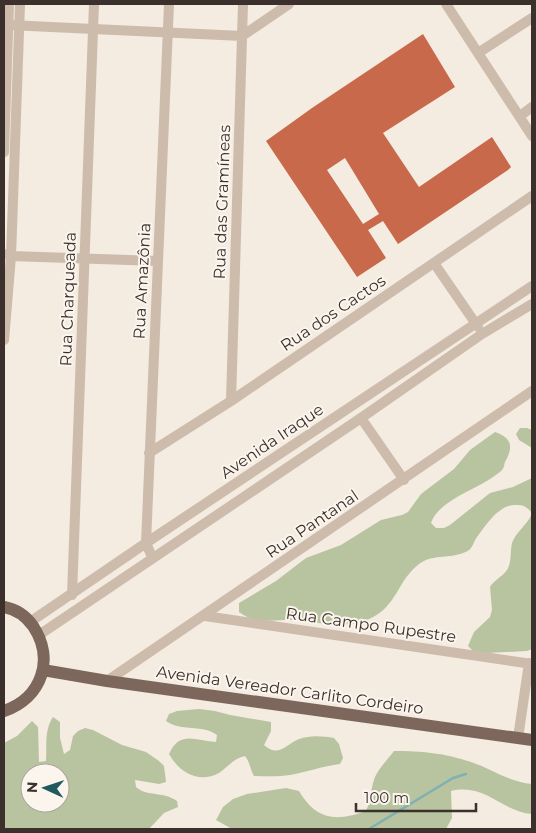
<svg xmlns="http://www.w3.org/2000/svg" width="536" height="833" font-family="Montserrat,sans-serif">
<rect width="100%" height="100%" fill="#f4ebe1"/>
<path fill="#b8c4a0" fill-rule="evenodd" d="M520,428h7l5,2v18l-13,-8 -3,-6z
M495,432c18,6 18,16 10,30 -1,3 -1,6 -3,8 -2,2 -6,5 -9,7 -18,13 -55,24 -62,46l5,5h8l6,-3 40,-32 23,-6 19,-9v171l-5,2 -40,2 -14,-2 -5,-5 6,-14 16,-15 2,-7 -2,-23c4,-7 12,-10 17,-17 5,-8 3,-18 5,-27 4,-12 16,-18 20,-30 -5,-6 -8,-8 -16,-8 -17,-1 -30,20 -39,32 -3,4 -4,10 -8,13 -15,10 -36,3 -50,14 -23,18 -21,42 -50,55 -25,11 -53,2 -79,1 -17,0 -36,4 -51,-8v-9l37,-22 30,-23 35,-13 40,-25 21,-5 6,-3 13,-18 33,-25 16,-19z
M199,709l16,2 15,4 41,7v9l-7,14c15,13 21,0 35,-6 11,-4 24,-3 35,-1l5,6 4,14 -3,6c-17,2 -33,8 -50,11 -12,2 -24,1 -36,1 -4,-7 -4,-14 -9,-20 -11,2 -17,11 -26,17 -21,11 -40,-1 -50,-19 11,-24 26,-13 47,-12l1,-7c-14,-11 -36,-3 -51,-14l3,-7 8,-3z
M53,717l7,5v16l4,16 6,-4 3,-14 5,-5 7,-3 8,2 29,15 24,7 13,9 5,5 2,16 -7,2 -24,-4 1,7c11,10 27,4 41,14l1,6 -14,6 -15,16h-145v-86l13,-7 15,-15 6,6 1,35 7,-1c1,-14 -2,-31 7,-44zM30,773h30v30h-30z
M394,751c28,0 50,2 77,11 21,7 38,20 61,22v30c-30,-2 -46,-31 -81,-23l1,27 -6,11h-214l-16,-9 7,-13 10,-8 14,-5 39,-6 13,3c17,29 37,31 67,20 6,-12 4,-22 9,-34 4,-9 13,-18 19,-26z"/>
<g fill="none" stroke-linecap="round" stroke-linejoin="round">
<path stroke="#7fb0b2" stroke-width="2.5" d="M369,829l84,-51 13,-4"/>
</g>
<path fill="#c8694b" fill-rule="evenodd" d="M423,34l32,53 -72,46 36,54 73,-50 19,30 -3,3 -110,74 -15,-23 -15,9 18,28 -29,19 -91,-136 46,-33zM345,158l34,56 -16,10 -36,-54z"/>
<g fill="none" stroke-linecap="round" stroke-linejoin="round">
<path stroke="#cdbbac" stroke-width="10" d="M446,4l86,132
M9,25l233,11 47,-32
M478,53l54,-35
M520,116l12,-9
M4,152l5,-148
M5,254l6,2 147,5
M434,263l44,64
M4,340l7,-84 9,-252
M231,401l12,-397
M361,418l43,62
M149,453l82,-52 301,-205
M152,557l-6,-14 23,-539
M72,595l22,-591
M205,616l327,48
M30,622l116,-79 386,-257
M39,635l322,-217 121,-84 50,-30
M107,681l425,-290
M518,738l11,-75"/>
<path stroke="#7d675c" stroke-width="12" d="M4,607c11,2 22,9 29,19 22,33 9,72 -29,85
M43,670l64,11 425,59"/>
</g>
<g text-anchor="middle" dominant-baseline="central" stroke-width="4" stroke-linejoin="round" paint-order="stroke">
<g font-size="16" fill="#3b302b" stroke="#fbf5ee">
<text transform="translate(222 202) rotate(-88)">Rua das Gramíneas</text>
<text transform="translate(142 281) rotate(-87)">Rua Amazônia</text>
<text transform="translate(68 299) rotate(-88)">Rua Charqueada</text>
<text transform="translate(333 313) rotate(-34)">Rua dos Cactos</text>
<text transform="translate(272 441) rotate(-34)">Avenida Iraque</text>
<text transform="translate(312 524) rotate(-34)">Rua Pantanal</text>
<text transform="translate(371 625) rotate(8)">Rua Campo Rupestre</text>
<text transform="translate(290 690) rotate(8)">Avenida Vereador Carlito Cordeiro</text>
</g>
</g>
<rect width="536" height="833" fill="none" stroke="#3b302b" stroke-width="10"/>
<g transform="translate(45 788) rotate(273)"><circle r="24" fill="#fbf5ee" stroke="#aea6a0"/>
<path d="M0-4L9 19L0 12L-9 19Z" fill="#1f5a5e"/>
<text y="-8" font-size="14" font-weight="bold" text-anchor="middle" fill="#3b302b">N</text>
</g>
<path d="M356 803v8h120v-8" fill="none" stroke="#3b302b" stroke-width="2.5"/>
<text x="364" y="803" font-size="15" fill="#3b302b" stroke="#fbf5ee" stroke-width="4" paint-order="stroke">100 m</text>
</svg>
